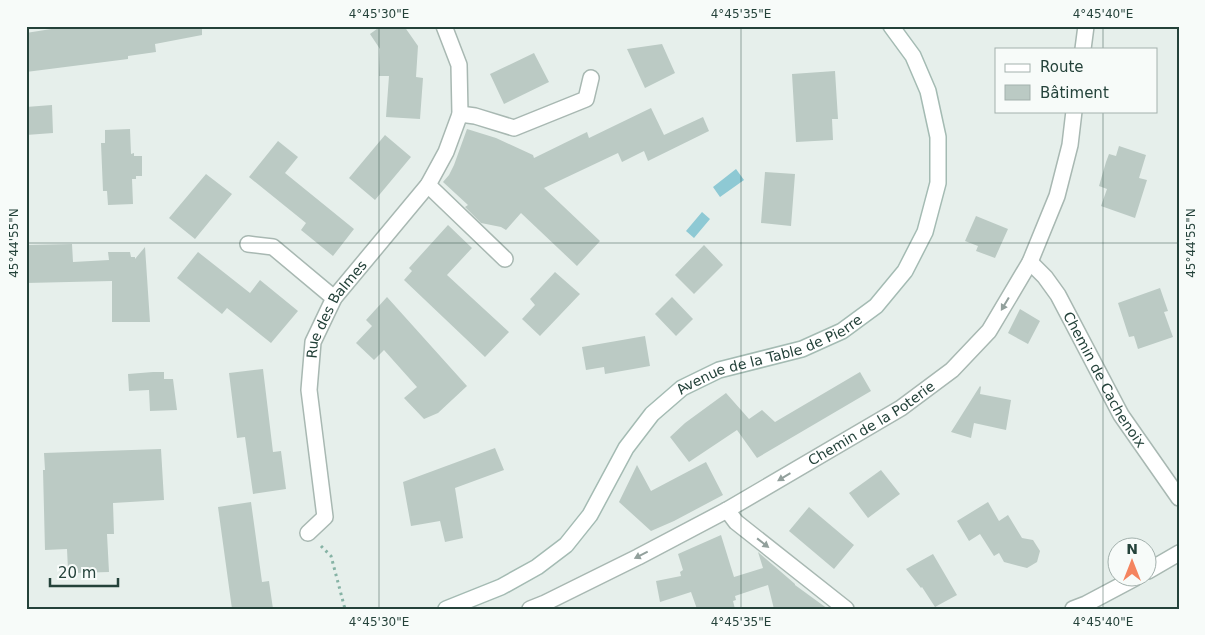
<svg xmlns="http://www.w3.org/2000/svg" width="1205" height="635" font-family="'DejaVu Sans',sans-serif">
<rect width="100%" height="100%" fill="#e6efeb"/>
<path fill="#8ec9d4" d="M736,169l8,11 -24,17 -7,-10z
M702,212l8,7 -16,19 -8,-7z"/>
<path fill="#bbcac4" d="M70,26h132v9l-47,9 1,8 -28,4v3l-102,13v-39z
M381,26h23l14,20 -2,31 7,1 -3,41 -34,-2 3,-41h-10l1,-27 -10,-15z
M662,44l13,29 -30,15 -18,-39z
M534,53l15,29 -45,22 -14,-30z
M835,71l3,48h-6l1,21 -37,2 -4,-68z
M52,105l1,28 -27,2v-28z
M651,108l13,27 39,-18 6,14 -61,30 -4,-10 -22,11 -4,-9 -74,35 56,53 -23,25 -56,-53 -15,17 -5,-3 -20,-4 -16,-16 3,-2 -25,-23 6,-7 5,-10 13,-36 29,9 37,17 1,3 53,-26 2,6z
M130,129l1,25 3,-1v3h8v20h-6v3h-4l1,25 -25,1 -1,-14h-4l-2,-48h4v-13z
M385,135l26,22 -36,43 -26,-22z
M278,141l20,16 -13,16 69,56 -21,27 -32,-26 5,-7 -57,-46z
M1119,146l27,9 -7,23 8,2 -12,38 -34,-12 6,-17 -8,-3 7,-24 3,-8 7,2z
M765,172l30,2 -4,52 -30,-3z
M206,174l26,20 -37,45 -26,-21z
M976,216l32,13 -13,29 -19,-7 2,-5 -13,-5z
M448,225l24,23 -25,27 62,57 -24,25 -81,-77 8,-9 -3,-3z
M72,244l1,18 36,-2 -1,-8h22l1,5h4v2l10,-12 5,75h-38v-41l-86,2v-38z
M704,245l19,20 -29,29 -19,-19z
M198,252l52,41 10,-13 38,31 -27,32 -44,-35 -5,6 -45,-36z
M555,272l25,22 -40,42 -18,-17 13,-14 -5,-6z
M1160,288l8,23 -4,1 9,25 -35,12 -4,-13 -5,1 -11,-34z
M387,297l80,89 -29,27 -14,6 -20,-21 13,-11 -33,-37 -10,10 -18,-17 16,-17 -6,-6z
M672,297l21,22 -17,17 -21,-22z
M1020,309l20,12 -12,23 -20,-11z
M645,336l5,30 -45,8 -1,-7 -18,3 -4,-23z
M263,369l10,83 8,-1 5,38 -33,5 -8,-57 -8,1 -8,-65z
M153,372h11v7h9l4,31 -27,1 -1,-21 -20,1 -1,-17z
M860,372l11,19 -114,67 -20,-28 -48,32 -19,-25 15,-14 41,-30 23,26 13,-9 13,12z
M980,386l1,1 -1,7 31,6 -5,30 -32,-7 -3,15 -20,-6z
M495,448l9,22 -49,18 8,50 -18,4 -5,-21 -29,5 -8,-44z
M161,449l3,51 -51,3 1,31h-7l2,38 -34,1v-3h-7l-1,-21 -22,1 -2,-80h2l-1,-17z
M706,462l17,33 -49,26 -23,10 -32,-29 18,-37 14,26z
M881,470l19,24 -32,24 -19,-25z
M251,502l11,80 7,-1 4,28h-41l-14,-102z
M988,502l11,19 9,-6 14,23 11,2 7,11 -3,11 -10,6 -23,-6 -5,-9 -5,3 -14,-22 -11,7 -12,-20z
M809,507l45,38 -20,24 -45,-38z
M721,535l13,42 29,-9 -5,-16 37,32v1l33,24h-54l-6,-24 -33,11 1,4 -3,1 2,8h-38l-6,-17 -31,10 -4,-21 25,-5 -1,-4 3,-2 -5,-16z
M933,554l24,41 -22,12 -13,-20 -1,1 -15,-19z"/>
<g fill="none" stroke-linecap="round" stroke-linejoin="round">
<g stroke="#a8b8b2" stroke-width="18">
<g id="minor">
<path d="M1083,49l3,-23"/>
<path d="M460,114l15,2 39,12 72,-29 5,-21"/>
<path d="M428,185l77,74"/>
<path d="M248,244l25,3 61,51"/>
<path id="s1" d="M1030,262l15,15 13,18 63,120 58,83"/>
<path d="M727,510l9,12 110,87"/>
<path id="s2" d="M308,533l17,-16 -16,-127 4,-48 21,-44 94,-113 18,-33 14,-38 -1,-49 -15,-39"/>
<path d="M1148,571l31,-18"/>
<path id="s3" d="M530,609l15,-6 93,-46 89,-47 174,-102 51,-38 37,-39 41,-69 27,-66 13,-51 4,-34"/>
<path d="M1073,609l13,-5 49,-26"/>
</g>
</g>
<g stroke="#a4bbb3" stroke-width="18">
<g id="secondary">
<path id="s4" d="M446,609l55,-22 36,-20 29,-22 24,-30 36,-67 26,-34 30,-26 37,-18 83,-21 40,-18 34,-25 29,-35 20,-39 13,-49v-46l-10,-46 -15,-35 -22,-30"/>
</g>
</g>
<path stroke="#86b3a5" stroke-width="3" stroke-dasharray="2.5 4" stroke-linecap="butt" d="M321,546l10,10 14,53"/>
<use href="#minor" stroke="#fff" stroke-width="15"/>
<use href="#secondary" stroke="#fff" stroke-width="15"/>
</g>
<defs><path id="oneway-solid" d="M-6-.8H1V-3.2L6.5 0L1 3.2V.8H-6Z" transform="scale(1.25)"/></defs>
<g fill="#92a09c">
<use href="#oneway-solid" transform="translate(1005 304) rotate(121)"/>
<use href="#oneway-solid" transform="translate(784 477) rotate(149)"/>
<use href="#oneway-solid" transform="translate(763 543) rotate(38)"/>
<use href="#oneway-solid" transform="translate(641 555) rotate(153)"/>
</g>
<path fill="none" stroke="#24423a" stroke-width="1" stroke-opacity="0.45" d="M379,26v583M741,26v583M1103,26v23M1103,111v498M26,243h1153"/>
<g text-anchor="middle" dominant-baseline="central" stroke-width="4" stroke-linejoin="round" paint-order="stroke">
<g font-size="14" fill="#24423a" stroke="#f7fbf9">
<text stroke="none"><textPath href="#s2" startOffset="239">Rue des Balmes</textPath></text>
<text stroke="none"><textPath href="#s4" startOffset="428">Avenue de la Table de Pierre</textPath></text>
<text stroke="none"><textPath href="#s1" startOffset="140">Chemin de Cachenoix</textPath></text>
<text stroke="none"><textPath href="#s3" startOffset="389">Chemin de la Poterie</textPath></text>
</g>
</g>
<rect width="1205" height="635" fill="none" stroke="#f7fbf9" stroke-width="55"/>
<rect x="995" y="48" width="162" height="65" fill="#f7fbf9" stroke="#a3b1ad"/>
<rect x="1005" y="64" width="25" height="8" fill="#ffffff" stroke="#a3b1ad"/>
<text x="1040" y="72" font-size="15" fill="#24423a">Route</text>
<rect x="1005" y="85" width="25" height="15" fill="#bbcac4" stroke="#a3b1ad"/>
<text x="1040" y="98" font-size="15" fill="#24423a">Bâtiment</text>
<g transform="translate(1132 562)"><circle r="24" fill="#f7fbf9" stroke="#a3b1ad"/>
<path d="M0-4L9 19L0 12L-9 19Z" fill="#f4845f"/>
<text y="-8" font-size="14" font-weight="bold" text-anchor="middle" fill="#24423a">N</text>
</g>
<path d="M50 578v8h68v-8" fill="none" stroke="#24423a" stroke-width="2.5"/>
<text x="58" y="578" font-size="15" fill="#24423a" stroke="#f7fbf9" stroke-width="4" paint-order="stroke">20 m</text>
<rect x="28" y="28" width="1150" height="580" fill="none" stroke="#24423a" stroke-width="2"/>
<g font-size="12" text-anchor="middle" fill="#24423a">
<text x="379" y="18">4°45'30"E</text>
<text x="741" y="18">4°45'35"E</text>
<text x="1103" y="18">4°45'40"E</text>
<text transform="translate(14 243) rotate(-90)" y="4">45°44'55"N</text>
<text transform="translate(1191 243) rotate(-90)" y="4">45°44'55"N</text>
<text x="379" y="626">4°45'30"E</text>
<text x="741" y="626">4°45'35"E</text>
<text x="1103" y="626">4°45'40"E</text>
</g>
</svg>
